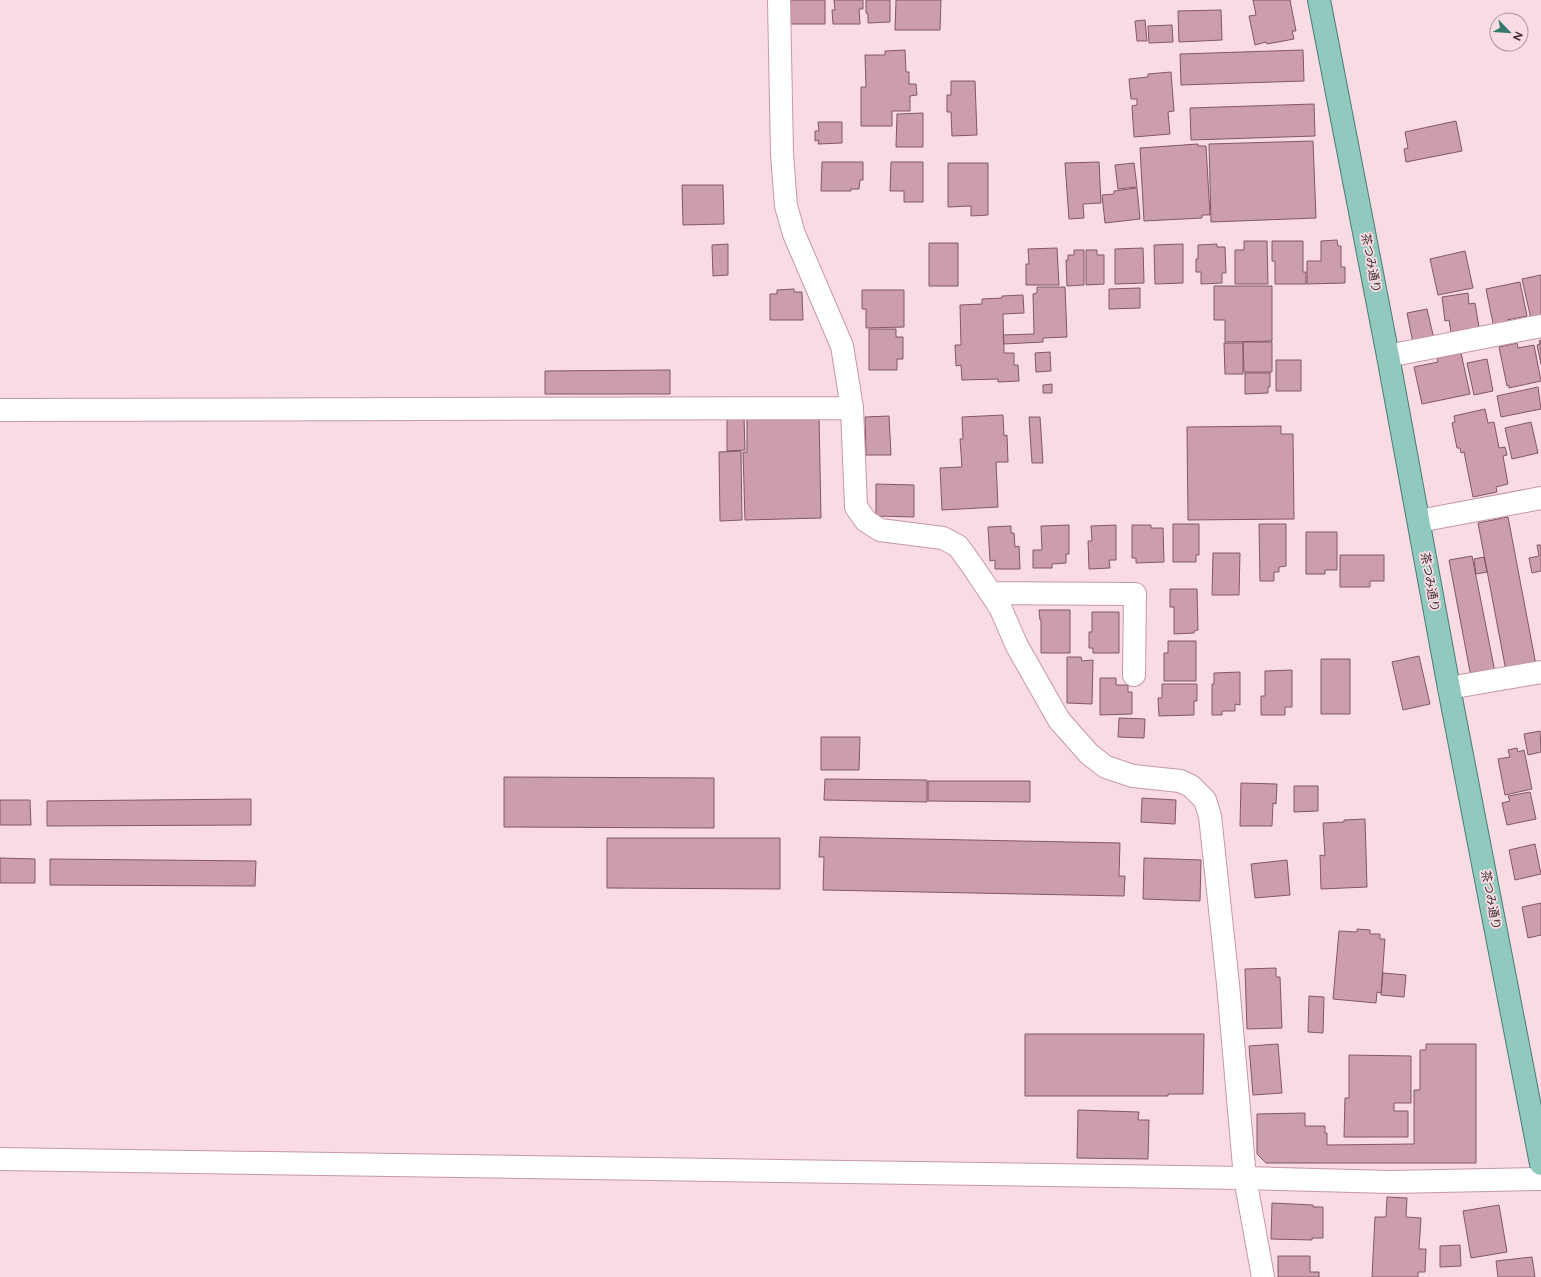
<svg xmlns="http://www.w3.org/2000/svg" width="1541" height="1277" font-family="Figtree,'Noto Sans JP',sans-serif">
<rect width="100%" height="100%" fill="#f9dbe3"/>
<path fill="#cc9dab" stroke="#825864" d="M789,0h36v24h-35z
M834,0h29v9h-4l1,15h-27l-1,-14h3z
M866,0h24v22l-22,1v-9l-2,-1z
M896,0h45l-1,30h-45z
M1253,0h37l6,31h-4l2,8 -27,5 -1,-2 -11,3 -6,-29 7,-1z
M1221,10l1,30 -43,2 -1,-31z
M1145,20l2,21h-10l-2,-20z
M1172,25l1,17 -24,1 -1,-17z
M905,50l1,22h3v12h7l1,11 -7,1v15h-18v15h-31v-39h5l-1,-32h20v-4z
M1303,50l1,31 -123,4 -1,-31z
M1171,72l3,39 -6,1 2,22 -36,3 -2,-31 5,-1v-6h-6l-2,-20 19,-2v-3z
M951,81h24l2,54 -25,1 -1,-24h-4v-17h4z
M1314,104l1,32 -124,4 -1,-32z
M923,113v34h-27l1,-33z
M1456,121l6,30 -56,11 -2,-13 4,-1 -3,-16z
M818,122h24v21l-24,1 1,-4 -4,1v-10h4z
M1313,141l3,77 -105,4 -2,-78z
M1198,144v2h8l4,69h-8v3l-58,3 -4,-73z
M822,162h41v18h-3l-1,9h-8v2h-30z
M891,162h32v40h-19v-11h-14z
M1099,162l2,41 -18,1 1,14 -15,1 -4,-56z
M948,163h40v52l-17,1v-10l-23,1z
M1134,163l3,24 -19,2 -3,-24z
M682,185h41l1,39 -41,1z
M1137,188l3,31 -35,4 -3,-28 12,-1v-3z
M1337,240l1,6h3v21h4v16l-38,1v-23h14v-20z
M1244,241h23l1,43h-33v-34h9z
M1272,241h31v31h3v12h-31v-23h-3z
M929,243h29v43h-29z
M728,244v31l-15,1 -1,-31z
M1183,244v39l-28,1 -1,-39z
M1217,244v3h8l1,26h-4v10l-21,1v-12h-5v-13h2v-14z
M1057,248l2,37h-33v-21h3l-1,-15z
M1143,248l1,35 -29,1v-35z
M1074,250h10v35l-17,1 -1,-26h2v-5h6z
M1086,250h11v5h7v29l-18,1z
M1465,251l8,37 -35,7 -8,-36z
M1541,275v42l-10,2 -9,-40z
M1520,282l7,34 -20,4 1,5 -14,3 -8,-39z
M1214,286h58v55l-47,1v-22h-11z
M1037,287h28l2,50 -24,1v4l-39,2 -1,-9 31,-1 -1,-40 4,-1z
M1140,288v20l-31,1v-20z
M794,289v3h8l1,28h-33v-26h7v-4z
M862,290h42v37l-38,1v-19h-4z
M1468,293l1,11 6,-1 4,24 -28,5 -2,-12 -4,1 -3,-24z
M1023,295l1,18 -21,1 1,39h10v12h4l1,16 -21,1v-3l-36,1 -1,-15 -5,1 -1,-21h6l-1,-40 22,-1v-5l20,-1v-2z
M1427,309l7,30 -21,4 -6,-30z
M869,329h27v8h7v22h-6v11h-28z
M1541,340v24l-4,-19 3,-1 -1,-3z
M1243,342h29v30h-28z
M1224,343h19v31h-18z
M1517,343l1,5 16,-3 7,36 -32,7v-3l-2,1 -8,-39z
M1050,352l1,19 -15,1 -1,-19z
M1461,353l9,41 -48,10 -8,-37 24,-5 -1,-4z
M1487,359l6,32 -19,4 -7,-32z
M1276,360h25v31h-25z
M670,370v24h-125v-23z
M1245,373h25v14h-2v6l-23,1z
M1052,384v9h-9v-8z
M1538,387l3,22 -40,8 -4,-21z
M1485,409l3,14 6,-1 5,26 6,-1 2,8 -4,1 5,28 -12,3 1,5 -24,5 -9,-45 -3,1 -1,-5h-3l-5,-25 3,-1 -1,-6z
M819,415l2,103 -76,2 -2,-68h4v-35z
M1003,415l1,21 3,-1 1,27h-12l2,45 -56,3 -2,-42 22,-1 -2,-28h3l-1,-22z
M889,416l2,39h-25l-1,-38z
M744,417l1,33 -18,1v-33z
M1029,417h11l3,46h-11z
M1531,422l7,31 -26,6 -7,-31z
M1281,426v8h12l1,85 -106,1 -1,-93z
M741,451l1,69 -22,1 -1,-69z
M876,484l38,1v32l-38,-1z
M1508,517l28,148 -30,6 -28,-148z
M1173,524h26v31h-3v7h-23z
M1259,524h27v42l-7,1v5h-5v9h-14z
M1069,525v29h-3v9l-14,1v4h-19v-18h9l-1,-24z
M1116,525v35h-7l1,8 -21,1 -1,-28h4l-1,-15z
M1132,525h19v3h12l1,34 -28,1v-5h-4z
M1011,526v7h3l1,14 4,-1 1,23h-25v-9l-5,1 -2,-34z
M1306,532h31v38h-12v4h-19z
M1537,545h4v26l-9,2 -3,-15 10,-2z
M1213,553h27l-1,42h-27z
M1340,555h44v26h-14v6h-30z
M1472,556l23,116 -24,5 -22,-117z
M1484,557l3,15 -11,2 -2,-15z
M1170,589h27l1,41 -4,1v2l-20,1v-27h-4z
M1039,610h31v43h-29v-33h-1z
M1092,612h27v41h-26v-5h-4v-16h3z
M1168,641h28v40h-32v-28h4z
M1419,656l11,48 -27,6 -11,-48z
M1067,657h14l1,4 11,-1 -1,44 -25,-1z
M1321,659h29v55h-29z
M1292,670v37h-7v8h-24v-19h4v-25z
M1240,672v33l-5,-1v7h-13v4h-10v-31h2v-11z
M1100,678h16v7h12v7h4v22l-32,1z
M1162,684h35v17h-3v14l-35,1 -1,-18h4z
M1119,718l26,1 -1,19 -26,-1z
M1540,731l1,21 -13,3 -4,-21z
M821,737h39l-1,33h-38z
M1517,748l1,4 6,-2 8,39 -27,6 -7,-36 12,-2 -2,-7z
M504,777l210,1v50l-210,-1z
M825,779l102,1v22l-103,-2z
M928,781h102v21l-102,-1z
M1241,783l36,1 -1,20 -3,-1 -1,23h-32z
M1294,786h24v25l-24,1z
M1530,792l6,27 -29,6 -5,-22 8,-2 -2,-5z
M1142,798l34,2 -1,24 -34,-2z
M251,799v26l-204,1v-25z
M0,800h30l1,25h-31z
M1365,819l2,68 -46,2 -1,-34 5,1 -2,-33 21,-1v-2z
M820,837l300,6 -1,33h6l-1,20 -301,-6 1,-33h-5z
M607,838h173v51l-173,-1z
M1535,844l6,30 -26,6 -6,-30z
M0,858l35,1v24h-35z
M1144,858l57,2 -1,41 -57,-2z
M50,859l206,2 -1,25 -205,-1z
M1287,860l3,35 -35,3 -4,-34z
M1541,903v32l-13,3 -6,-31z
M1357,929l13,1v4h10v5h5l-4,54 -4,-1 -1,11 -43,-4 6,-68 18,1z
M1276,968v9h4l2,51 -35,1 -2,-60z
M1383,973l23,2 -2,22 -23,-2z
M1309,996l15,1 -1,36 -15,-1z
M1025,1034h179l-1,60h-35v2h-143z
M1278,1044l4,49 -29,2 -4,-49z
M1426,1044h50v119h-210l-9,-9v-40l48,-1v13h20v7h2v12l87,-1v-54h6v-40h6z
M1349,1055l62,1v47h-17v8h14v26h-64l1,-39h4z
M1078,1110l61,2 -1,8h11l-1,39 -71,-1z
M1387,1197l20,1 -1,19 15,1 -2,31h7l-1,23h-7v5h-46l3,-60h11z
M1272,1203l41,2v2h10v31h-11v2l-41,-1z
M1499,1205l8,47 -36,6 -8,-47z
M1460,1245l1,21 -21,1v-21z
M1278,1256h32v16h9v5h-41z
M1532,1257l3,20h-37l-2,-16z"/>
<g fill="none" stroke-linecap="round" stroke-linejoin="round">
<g stroke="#c698a5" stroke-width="24">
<path id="street" d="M779,0l3,154 4,52 8,28 48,112 10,62 4,99 10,14 14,9 63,8 15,8 13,18 29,43 17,39 42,74 30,34 17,13 27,9 47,5 11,5 14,14 5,16 18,168 17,194 18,99
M1388,356l153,-30
M0,410l852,-2
M1419,521l122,-23
M991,593l144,1 -1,81
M1449,688l92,-16"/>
</g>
<g stroke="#c698a5" stroke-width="24">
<path id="secondary" d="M0,1159l1245,19 145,4 151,-3"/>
</g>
<g stroke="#477c74" stroke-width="24">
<path id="primary" d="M1319,0l69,356 61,332 92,476"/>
</g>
<use href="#street" stroke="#fff" stroke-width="22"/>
<use href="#secondary" stroke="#fff" stroke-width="22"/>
<use href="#primary" stroke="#92c9bf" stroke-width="22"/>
</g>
<g text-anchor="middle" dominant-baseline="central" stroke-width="3.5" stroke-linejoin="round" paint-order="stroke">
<g font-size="12" fill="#443036" stroke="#f9dbe3">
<text transform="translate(1371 263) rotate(79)">茶つみ通り</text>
<text transform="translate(1430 582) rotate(80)">茶つみ通り</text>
<text transform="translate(1491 900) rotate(79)">茶つみ通り</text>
</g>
</g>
<g transform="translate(1509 32) rotate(115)"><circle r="19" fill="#f9dbe3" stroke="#b1979e"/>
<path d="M0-3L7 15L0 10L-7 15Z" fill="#34786c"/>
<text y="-6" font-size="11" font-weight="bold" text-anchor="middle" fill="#443036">N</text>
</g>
</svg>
